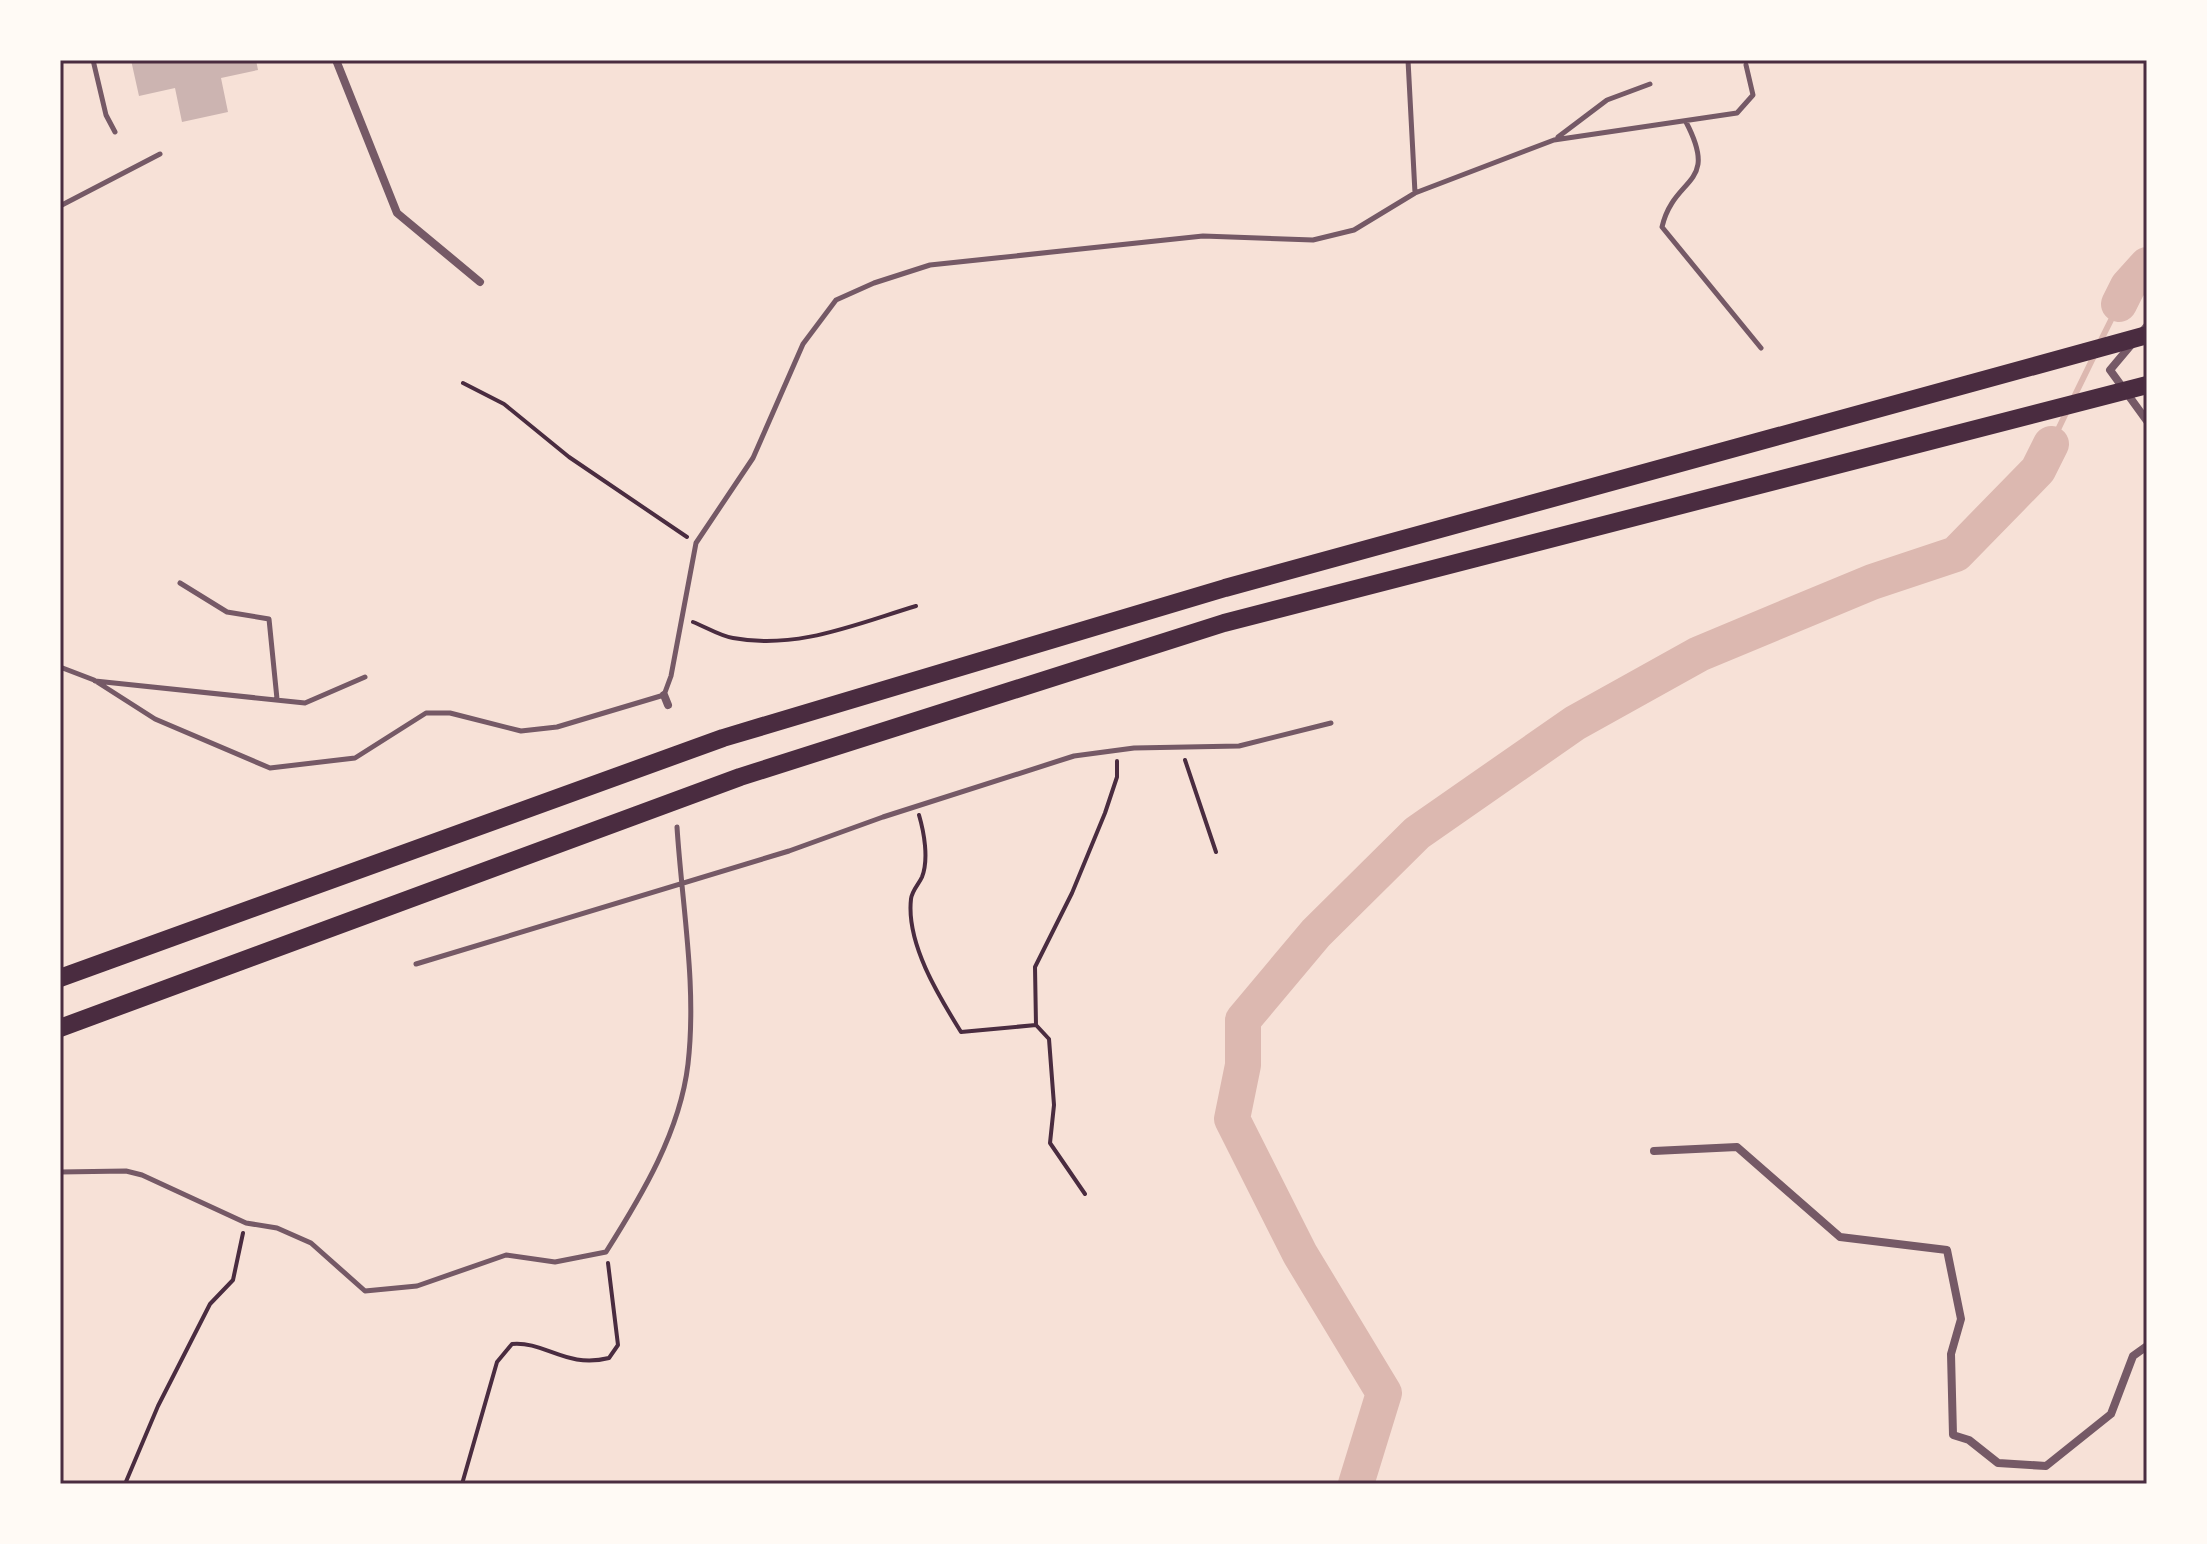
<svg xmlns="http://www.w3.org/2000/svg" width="2207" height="1544" font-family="'Sofia Sans Condensed',sans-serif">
<rect width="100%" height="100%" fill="#f7e1d7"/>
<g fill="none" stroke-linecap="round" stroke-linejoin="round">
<path stroke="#dcb8b0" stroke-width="6" d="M2099,344l20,-40
M2072,401l23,-47
M2051,444l16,-33"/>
<path stroke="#dcb8b0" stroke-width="36" d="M2119,304l9,-18 19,-21
M1356,1484l28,-91 -84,-139 -68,-135 11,-54v-45l73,-87 101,-100 158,-110 124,-69 173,-72 84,-28 82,-84 13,-26"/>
</g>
<path fill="#ccb4b1" d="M131,60h125l2,10 -37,8 7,34 -46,10 -7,-34 -36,8z"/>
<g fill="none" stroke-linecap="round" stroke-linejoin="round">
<path stroke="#4a2c40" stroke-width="4" d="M463,383l41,21 65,53 118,80
M693,622c13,5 27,14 40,16 64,12 123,-14 183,-32
M1185,760l31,92
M919,815c5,17 10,44 3,62 -3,7 -10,13 -11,22 -5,44 27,96 50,133l75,-7 13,14 5,66 -4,38 35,51
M1036,1025l-1,-58 37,-74 33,-80 12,-36v-16
M125,1484l33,-78 52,-102 23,-24 10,-47
M462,1484l35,-122 15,-18c33,-3 54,25 97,14l9,-13 -10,-82"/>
<path stroke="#755966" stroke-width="5" d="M93,60l13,55 9,17
M1408,60l7,133
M1686,122c34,65 -12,53 -24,105l99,121
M1558,137l49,-37 43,-16
M60,206l100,-52
M180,583l47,29 42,7 8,80
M60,667l34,13 61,39 115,49 85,-10 71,-45h24l71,18 36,-4 107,-32 7,-19 25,-133 57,-85 50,-114 33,-44 38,-17 56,-18 273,-29 110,4 41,-10 61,-37 139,-53 183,-27 16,-18 -7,-30
M95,681l210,22 60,-26
M416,964l373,-113 94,-34 191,-61 60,-8 105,-2 92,-23
M60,1172l66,-1 16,4 104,48 31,5 34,15 54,48 52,-5 89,-31 49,7 51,-10c36,-57 74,-120 82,-188 9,-79 -6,-158 -11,-237"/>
<path stroke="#755966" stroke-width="8" d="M336,60l61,153 83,69
M2147,326l-37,44 37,51
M664,695l4,10
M1654,1151l83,-4 103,90 107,13 14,69 -10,35 2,81 16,5 29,23 48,3 65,-52 22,-58 14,-10"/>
<path stroke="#4a2c40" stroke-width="18" d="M60,978l663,-240 502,-150 922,-253
M60,1028l680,-251 484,-154 923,-238"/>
</g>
<rect width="2207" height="1544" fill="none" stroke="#fffaf5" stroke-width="124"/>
<rect x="62" y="62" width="2083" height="1420" fill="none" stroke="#4a2c40" stroke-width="3"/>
</svg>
